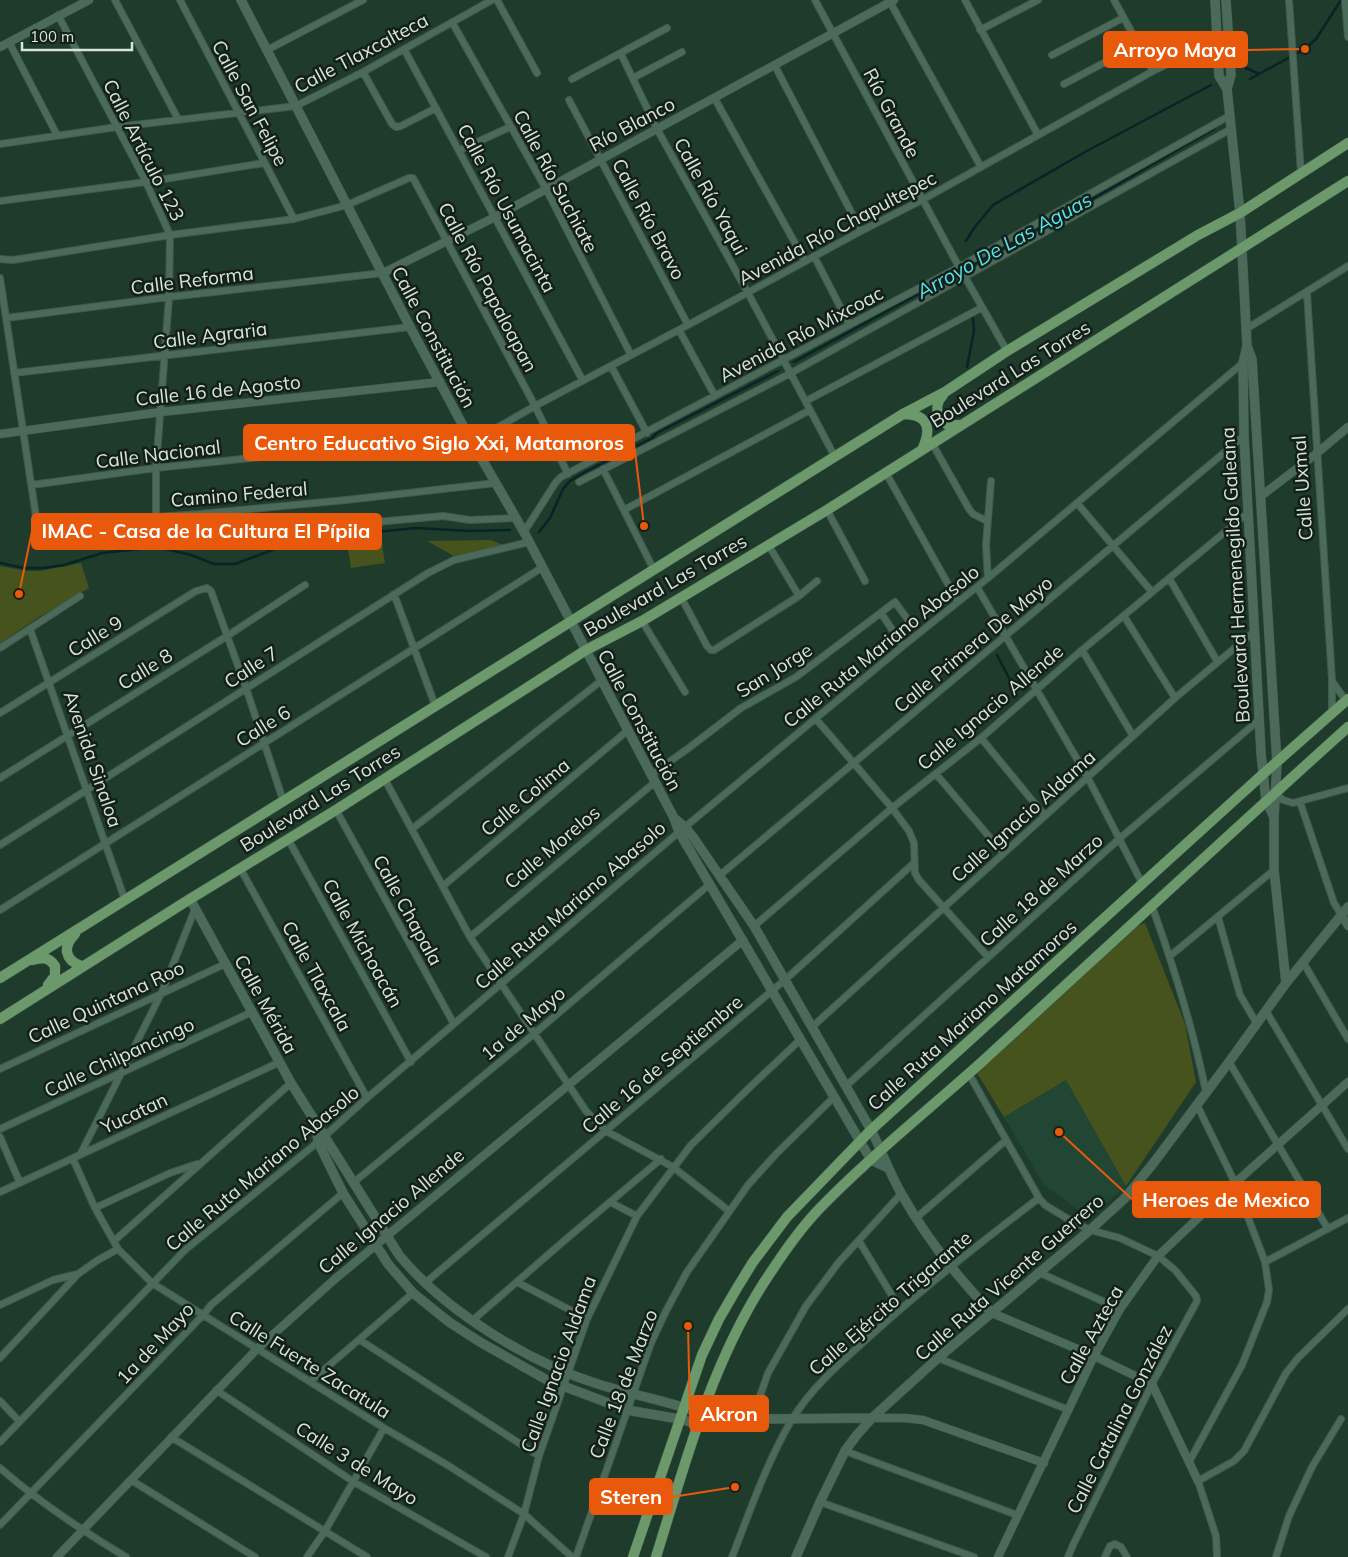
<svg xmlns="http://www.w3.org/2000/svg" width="1348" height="1557" font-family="Mulish,sans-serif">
<rect width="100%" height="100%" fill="#1f3b2c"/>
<path fill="#224634" d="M1066,1080l60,106 -28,24 -11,6 -43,-31 -40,-68z"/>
<path fill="#46531d" d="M225,526l2,20 -34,3 -2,-20z
M491,540l12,5 -49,11 -27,-15z
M382,544l3,19 -34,5 -3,-19z
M81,563l8,25 -50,29 -39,26v-77l27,5h13z
M1145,923l40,101 11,58 -70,104 -60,-106 -62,37 -27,-44 160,-147z"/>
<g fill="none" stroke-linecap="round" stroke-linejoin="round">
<path stroke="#052526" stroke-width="2.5" d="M1244,67l15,7 46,-25 11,-10 25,-39
M1250,79l9,-5
M966,241l8,-13 19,-23 92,-53 126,-67
M794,362l298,-163 122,-70
M967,367l7,-36 -1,-13
M539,532l11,-14 13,-29 7,-8 13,-8 69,-35 5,-5 121,-62
M0,563l24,5h20l20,-3 38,-12 55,-6 34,8 23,9h21l56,-21 66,-9 59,-6 54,3 40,-1
M997,655l12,23"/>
<g stroke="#40594d" stroke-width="8">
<path id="minor" d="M115,0l63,119
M180,0l114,219
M497,0l40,73
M815,0l144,267
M965,0l73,135
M1114,0l39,71
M1289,0l12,173
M1345,0l3,37
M890,2l91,165
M58,15l88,167 24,53 -1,62 -13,171v49
M452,22l94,167 85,166
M980,30l58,-30
M9,42l48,93
M404,49l179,332
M267,50l96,-50
M621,54l36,75 91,164 87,164
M1052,55l71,-37
M775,66l86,165
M363,72l29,52 4,3 5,-1 35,-18
M633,78l49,-26
M572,79l95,-51
M1064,84l49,-26 21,-20
M715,99l90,162
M569,100l119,225
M0,144l117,-17 179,-21 67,-34 129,-72
M460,150l50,-23
M0,201l146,-19 118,-19
M814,256l35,68
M0,259l13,1 157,-25 124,-16 53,-14 62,-27h4l122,228 33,68
M965,277l42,74
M0,278l40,265 116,-26 43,-3 147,-14 150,-17
M1307,293l25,387v33
M6,318l163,-21 214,-24
M1246,329l102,-63
M679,330l36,66
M611,366l36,67
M14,373l396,-46
M806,401l175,-93
M472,442l63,-36 153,-81 173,-94 61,-31 231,-129 64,-31
M932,443l37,66 4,5 14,7
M603,469l51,101
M886,473l72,129
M579,482l212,-109 440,-244
M31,485l125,-17 312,-33
M1077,503l75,89
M624,510l186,-100
M827,510l38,71
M524,532l32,-50 5,-5 398,-210 270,-151
M242,543l49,-11 29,-5 123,-11 27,4 46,-2
M769,546l30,50
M988,578l-2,-33 5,-64
M1169,578l48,83
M977,587l111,191 55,107
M394,594l41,111
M681,597l26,49 4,4h3l85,-54 18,-15
M881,613l22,33
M1124,616l51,82
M642,621l43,71
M30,629l95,271
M0,648l80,-52
M1082,650l51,86
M1332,681l14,20
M0,713l196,-122 11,-3 4,3 35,97 37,112
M816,719l76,89 17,23 5,12 1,30 4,7 69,77
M981,738l64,78
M936,774l67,79
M651,775l39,-28 51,-39 55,-31 99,-75 16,22
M0,778l227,-142 78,-51
M384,778l86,159 116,174 20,20 67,36 56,44
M1275,793l8,7 10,3 55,-15
M1300,802l34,101 7,11
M336,810l118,214
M412,829l189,-148
M288,839l123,223
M0,845l428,-272 26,-13 75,-18
M240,868l127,230
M720,875l524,-439
M443,886l184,-155
M1152,906c22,61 41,123 54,186
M0,910l543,-343
M1218,917l22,78 17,29
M754,926l138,-118 89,-70 101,-88 166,-137
M470,937l185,-155
M1170,956l104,-86
M1303,962l45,77
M1266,1011l82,138
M812,1027l363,-329 80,-67
M1229,1062l99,167
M0,1069l225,-105
M969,1074l70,124 6,7 23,14 22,11 30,8 38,18 17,14 21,26 1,5 -45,83 -79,161 -5,12
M846,1086l273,-247 140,-119
M0,1129l252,-117
M0,1137l20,46
M80,1155l82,-163 33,-83
M73,1159l22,49 23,41 34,34 232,145 65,38 75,48 48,43
M353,1183l182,-150 175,-149
M0,1192l280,-130
M610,1202l27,14
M95,1208l75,-35 27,-9
M916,1218l89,-77
M114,1241l177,-158
M859,1241l41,68
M1265,1262l83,-44
M1038,1272l82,37
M517,1282l70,37
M425,1283l361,-304 128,-116
M0,1305l53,-25 25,-6
M473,1320l92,-80 96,-81
M360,1340l179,116
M0,1358l78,-84 20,-14 20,-11
M938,1358l131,52
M311,1381l102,-88
M216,1390l138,92 132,75
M0,1401l19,20
M752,1419l16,-46 38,-67 33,-44 62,-68
M171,1437l196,120
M0,1442l185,-192 133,-108 49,-44 318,-271 218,-181 85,-68 256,-216
M845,1451l172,64
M1189,1462l53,-97 25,-63 2,-12 -4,-28 -30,-79 -38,-78
M0,1468c39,34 81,62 126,89
M131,1480l124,77
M820,1502l154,55
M0,1525l204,-211 7,-9 132,-112
M307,1557l18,-26 59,-103
M508,1557l16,-43 15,-58 48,-137 50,-103 54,-71 58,-57 52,-49
M576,1557l75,-214 15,-32 21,-39 61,-87 28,-31 58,-57
M732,1557c18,-46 34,-93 59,-136 20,-33 49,-58 77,-83 55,-50 113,-96 171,-140
M1105,1557l5,-11 5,-2 6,3 6,10
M1217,1557l-1,-21 -18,-55 36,-20 10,-10 42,-78 12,-15 50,-49
M1276,1557l13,-41 23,-49 29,-48"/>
</g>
<g stroke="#40594d" stroke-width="9">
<path id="tertiary" d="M0,47l89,-47
M383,273l112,-56 399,-217
M0,434l161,-22 279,-30
M1261,496l55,-42 32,-27
M1341,914l7,12
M992,1313l102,43 58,28 46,97
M872,1418h32l19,2 121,43
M57,1557l200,-208 78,-70 408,-339
M998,1557l96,-201 26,-47 38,-53 77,-73 113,-101"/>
</g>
<g stroke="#40594d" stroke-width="10">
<path id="secondary" d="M241,0l169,327 58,108 56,97 150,286 5,14 192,328 17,8
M1215,0l4,76 8,13
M1226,0l5,75 -4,14 13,124 7,133 5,13 25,404 -3,55v52l12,113
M1247,346l-4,17 1,73 17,317 5,48 8,16
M675,819l10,8 8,10 61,89 117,204c11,21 18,42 30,63 24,43 57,85 91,120
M190,899l101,184 108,172c47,57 131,108 202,130 38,12 79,18 116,35
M316,1124l2,18 25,51 45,71 25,29 36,29 31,20 67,38 80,30 52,9 19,5 19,-4 35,-1 120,-1
M796,1557l24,-55 25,-51 11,-15 16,-18 66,-60 152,-128 34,-31 28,-34 77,-103 57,-79 62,-76"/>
</g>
<g stroke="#40594d" stroke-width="11">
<path id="primary" d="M943,395c-7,7 -7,14 -4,23l9,7h13
M903,414c26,0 29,15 19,36
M75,934c-13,13 -10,26 6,32
M32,960c11,-3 17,-3 23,6v10l-7,9
M0,978l903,-564 42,-22 62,-41 191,-116 42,-22 108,-70
M0,1019l190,-120 146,-89 250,-160 56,-29 185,-111 521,-329
M633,1557l69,-202 17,-36 18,-31 16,-26 34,-45 84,-87 391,-355 86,-76
M656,1557c29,-93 54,-189 107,-273 19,-29 39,-59 64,-83 49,-50 105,-94 157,-141 121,-111 242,-223 364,-333"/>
</g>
<use href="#minor" stroke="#4c6a59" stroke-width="6"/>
<use href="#tertiary" stroke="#4c6a59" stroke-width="8"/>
<use href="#secondary" stroke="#4c6a59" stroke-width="9"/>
<use href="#primary" stroke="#6c996b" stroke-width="10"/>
</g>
<g text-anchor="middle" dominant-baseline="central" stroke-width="5" stroke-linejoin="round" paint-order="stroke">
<g font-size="19" fill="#d6e6dc" stroke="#131f18">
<text transform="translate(361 53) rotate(-28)">Calle Tlaxcalteca</text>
<text transform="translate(250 103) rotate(62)">Calle San Felipe</text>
<text transform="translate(892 113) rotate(62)">Río Grande</text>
<text transform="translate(632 124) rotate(-28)">Río Blanco</text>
<text transform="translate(144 150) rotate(63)">Calle Artículo 123</text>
<text transform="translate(556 181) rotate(62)">Calle Río Suchiate</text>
<text transform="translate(711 196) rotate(61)">Calle Río Yaqui</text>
<text transform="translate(507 208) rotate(62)">Calle Río Usumacinta</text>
<text transform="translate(649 219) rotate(62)">Calle Río Bravo</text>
<text transform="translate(837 228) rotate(-28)">Avenida Río Chapultepec</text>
<text transform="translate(192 280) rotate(-7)">Calle Reforma</text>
<text transform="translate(488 287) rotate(62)">Calle Río Papaloapan</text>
<text transform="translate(801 334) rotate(-28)">Avenida Río Mixcoac</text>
<text transform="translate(210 335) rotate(-7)">Calle Agraria</text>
<text transform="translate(434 337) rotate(62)">Calle Constitución</text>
<text transform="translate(1010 374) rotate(-32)">Boulevard Las Torres</text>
<text transform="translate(218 390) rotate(-6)">Calle 16 de Agosto</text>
<text transform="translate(158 454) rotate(-7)">Calle Nacional</text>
<text transform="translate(1302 488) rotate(-94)">Calle Uxmal</text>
<text transform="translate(239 494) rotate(-5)">Camino Federal</text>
<text transform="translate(1235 575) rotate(-93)">Boulevard Hermenegildo Galeana</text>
<text transform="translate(665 585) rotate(-30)">Boulevard Las Torres</text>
<text transform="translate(95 636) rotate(-32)">Calle 9</text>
<text transform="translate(973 644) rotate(-40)">Calle Primera De Mayo</text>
<text transform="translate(881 646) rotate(-39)">Calle Ruta Mariano Abasolo</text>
<text transform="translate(251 667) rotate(-33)">Calle 7</text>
<text transform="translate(145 669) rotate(-32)">Calle 8</text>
<text transform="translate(774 670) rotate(-32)">San Jorge</text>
<text transform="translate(990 707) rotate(-40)">Calle Ignacio Allende</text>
<text transform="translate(640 720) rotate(62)">Calle Constitución</text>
<text transform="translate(263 726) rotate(-32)">Calle 6</text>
<text transform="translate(93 759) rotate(71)">Avenida Sinaloa</text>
<text transform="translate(525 797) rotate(-40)">Calle Colima</text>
<text transform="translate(320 798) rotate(-32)">Boulevard Las Torres</text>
<text transform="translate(1023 816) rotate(-42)">Calle Ignacio Aldama</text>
<text transform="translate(552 847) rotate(-40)">Calle Morelos</text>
<text transform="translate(1041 890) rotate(-42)">Calle 18 de Marzo</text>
<text transform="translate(570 905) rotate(-41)">Calle Ruta Mariano Abasolo</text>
<text transform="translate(408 910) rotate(61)">Calle Chapala</text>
<text transform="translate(363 943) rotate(61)">Calle Michoacán</text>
<text transform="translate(317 976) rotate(61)">Calle Tlaxcala</text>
<text transform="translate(106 1002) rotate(-25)">Calle Quintana Roo</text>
<text transform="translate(266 1004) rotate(61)">Calle Mérida</text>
<text transform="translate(972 1015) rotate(-42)">Calle Ruta Mariano Matamoros</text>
<text transform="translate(523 1023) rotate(-40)">1a de Mayo</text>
<text transform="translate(119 1057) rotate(-25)">Calle Chilpancingo</text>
<text transform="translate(662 1064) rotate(-40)">Calle 16 de Septiembre</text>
<text transform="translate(134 1113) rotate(-25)">Yucatan</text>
<text transform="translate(262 1168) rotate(-40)">Calle Ruta Mariano Abasolo</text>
<text transform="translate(391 1211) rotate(-40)">Calle Ignacio Allende</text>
<text transform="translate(1009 1277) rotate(-41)">Calle Ruta Vicente Guerrero</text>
<text transform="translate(890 1303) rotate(-41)">Calle Ejército Trigarante</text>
<text transform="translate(1091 1335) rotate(-61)">Calle Azteca</text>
<text transform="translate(155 1343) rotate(-47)">1a de Mayo</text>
<text transform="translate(310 1364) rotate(32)">Calle Fuerte Zacatula</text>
<text transform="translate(558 1364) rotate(-70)">Calle Ignacio Aldama</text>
<text transform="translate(623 1384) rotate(-69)">Calle 18 de Marzo</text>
<text transform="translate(1119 1419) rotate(-63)">Calle Catalina González</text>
<text transform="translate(357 1463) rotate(32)">Calle 3 de Mayo</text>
</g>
<g font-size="20" font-style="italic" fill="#56e5ea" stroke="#131f18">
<text transform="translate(1004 245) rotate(-29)">Arroyo De Las Aguas</text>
</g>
</g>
<path fill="none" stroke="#e8590c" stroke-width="2" d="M1305 49L1247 50M644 526L634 443M19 594L32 531M1059 1132L1133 1200M688 1326L690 1414M735 1487L672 1497"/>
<g fill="#e8590c" stroke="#131f18" stroke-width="2">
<circle cx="1305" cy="49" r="5"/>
<circle cx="644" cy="526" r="5"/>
<circle cx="19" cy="594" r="5"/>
<circle cx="1059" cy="1132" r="5"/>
<circle cx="688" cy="1326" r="5"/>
<circle cx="735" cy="1487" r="5"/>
</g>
<g fill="#e8590c" stroke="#e8590c" stroke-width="2">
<rect x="1104" y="32" width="143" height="35" rx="5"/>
<rect x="244" y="425" width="390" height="35" rx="5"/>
<rect x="32" y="514" width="349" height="35" rx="5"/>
<rect x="1133" y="1182" width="187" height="35" rx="5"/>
<rect x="690" y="1396" width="78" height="35" rx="5"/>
<rect x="590" y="1479" width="82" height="35" rx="5"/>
</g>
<g font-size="20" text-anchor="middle" font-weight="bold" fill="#fff">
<text x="1175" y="57">Arroyo Maya</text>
<text x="439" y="450">Centro Educativo Siglo Xxi, Matamoros</text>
<text x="206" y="538">IMAC - Casa de la Cultura El Pípila</text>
<text x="1226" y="1207">Heroes de Mexico</text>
<text x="729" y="1421">Akron</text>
<text x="631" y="1504">Steren</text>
</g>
<path d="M22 42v8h110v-8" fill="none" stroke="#d6e6dc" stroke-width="2.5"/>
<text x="30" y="42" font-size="15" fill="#d6e6dc" stroke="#131f18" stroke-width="4" paint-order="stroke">100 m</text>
</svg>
